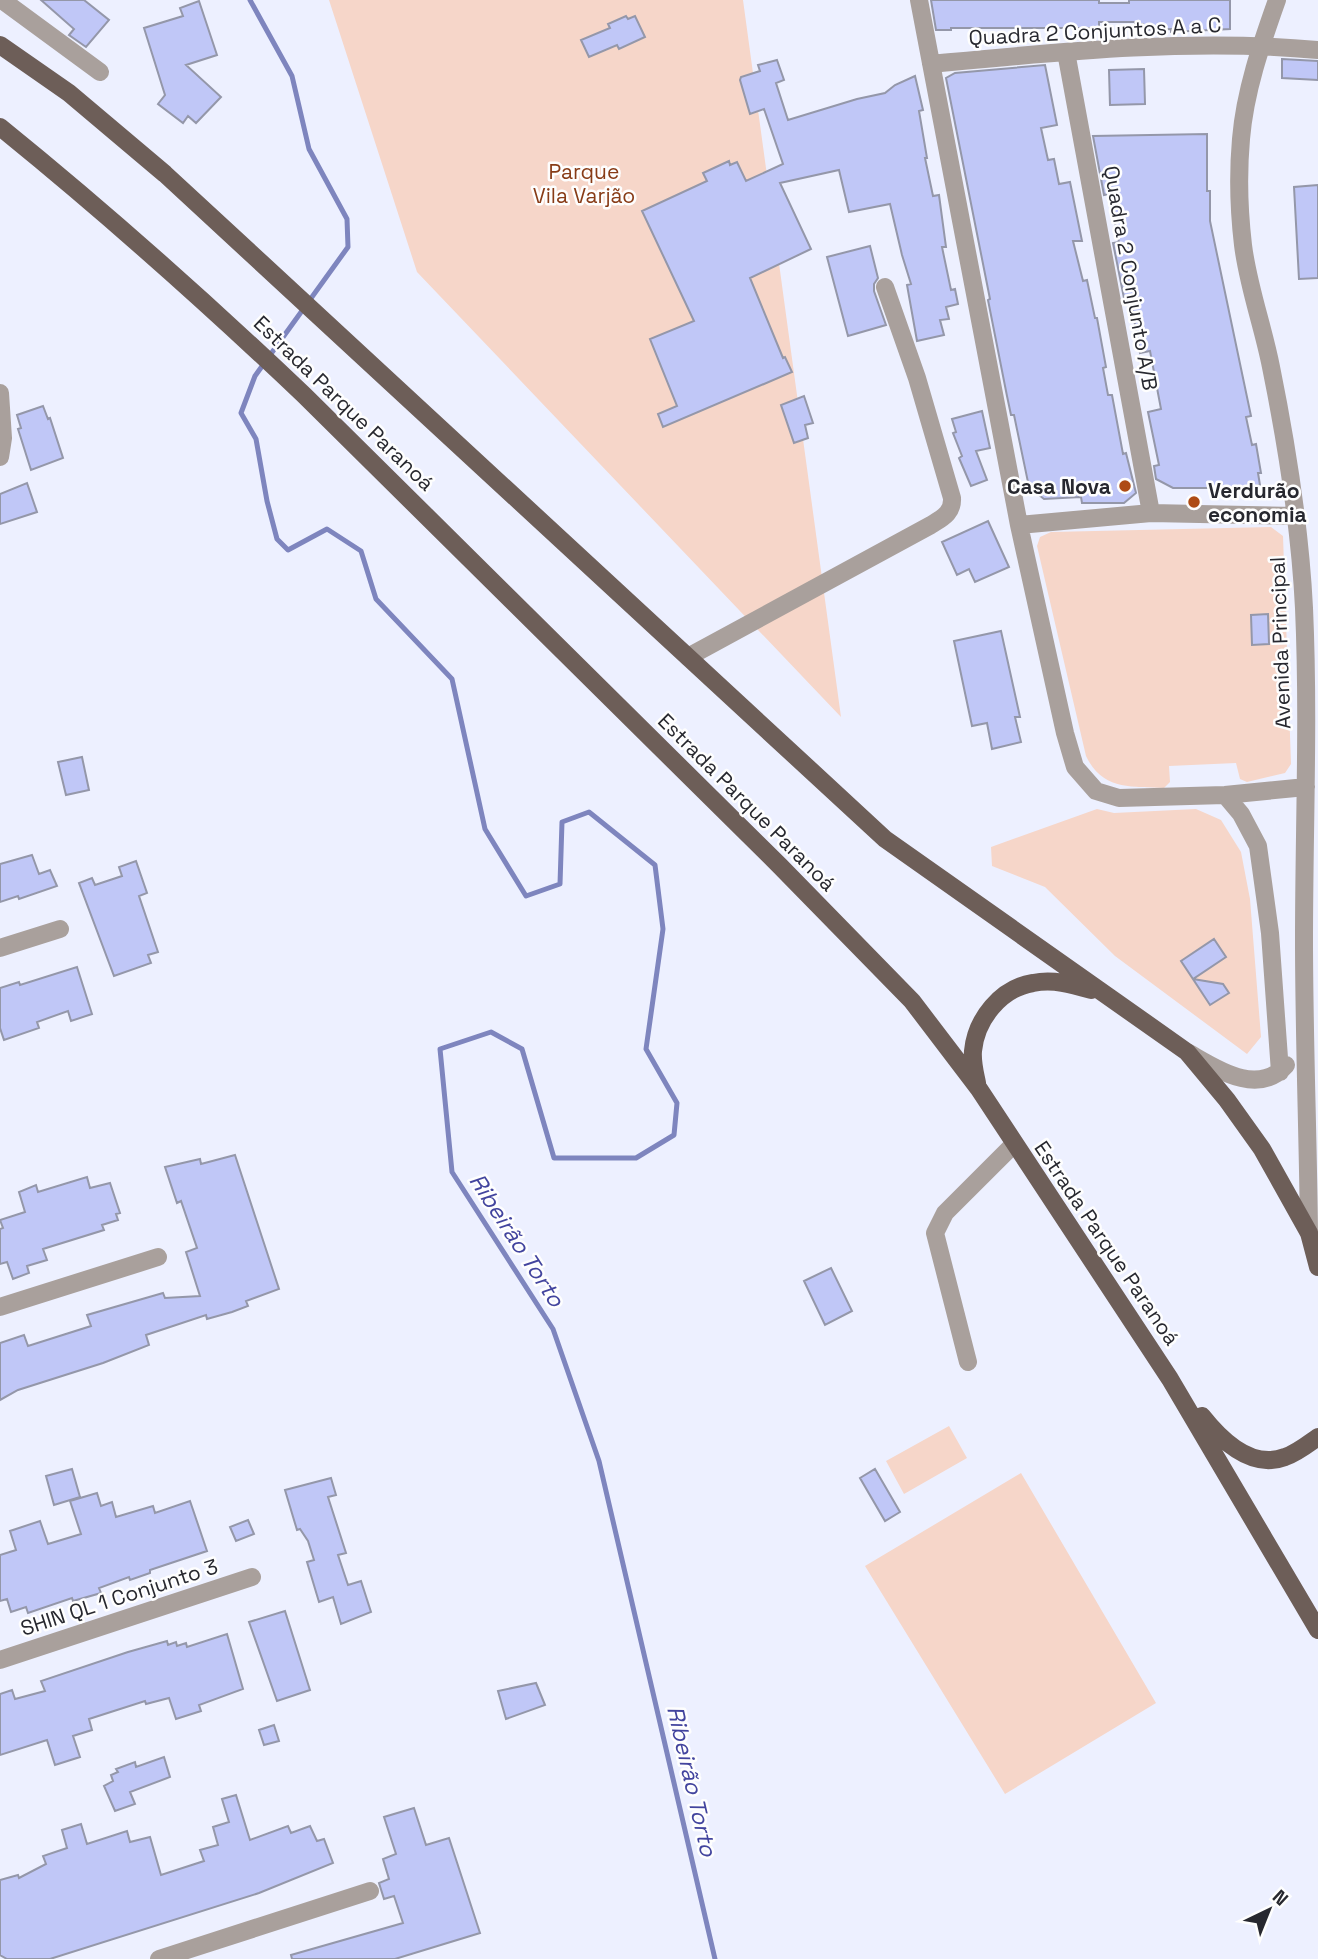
<svg xmlns="http://www.w3.org/2000/svg" width="1318" height="1959" font-family="'Space Grotesk',sans-serif">
<rect width="100%" height="100%" fill="#edf0ff"/>
<path fill="#f6d6c9" d="M329,0h414l98,717 -424,-445z
M1271,527l12,9 8,228 -6,9 -38,9 -7,-3 -4,-16 -67,3 1,16 -6,6c-33,-2 -61,3 -78,-32l-49,-210 3,-9 11,-5z
M1097,809l17,4 82,-4 25,11 20,32 9,47 11,138 -14,17 -132,-98 -70,-69 -53,-21 -1,-19z
M949,1426l18,32 -63,36 -18,-33z
M1021,1473l135,230 -151,91 -140,-228z"/>
<g fill="none" stroke-linecap="round" stroke-linejoin="round">
<path stroke="#7e85be" stroke-width="5" d="M250,0l42,76 17,73 38,70 1,28 -93,129 -14,37 15,26 11,62 10,38 11,11 39,-21 34,22 15,48 76,80 33,150 41,67 34,-12 2,-62 27,-10 66,53 8,64 -17,120 31,54 -3,32 -38,23h-82l-32,-109 -31,-17 -51,17 12,123 101,157 46,132 116,498"/>
</g>
<path fill="#c0c7f7" stroke="#9497a9" stroke-width="2" d="M41,0h43l25,20 -23,27 -17,-12 5,-6z
M931,0h168v3h30v-3h101v29l-59,3v-3l-28,1v-6h-8v-2h-36v6h-148v2h-15z
M199,1l18,54 -31,10 35,32 -25,26 -8,-7 -5,7 -25,-19 7,-9 -21,-67 39,-12 -3,-8z
M626,16l2,3 7,-3 10,21 -26,12 -2,-4 -28,12 -8,-17 29,-12 -2,-4z
M1282,59l36,2v19l-36,-2z
M777,60l7,20 -8,3 12,37 69,-21 28,-6 10,-8 20,-9 8,34 -4,1 8,47h-2l8,38 6,-1 7,52h-4l9,43 4,-1 3,15 -12,3 3,12 -9,1 4,15 -27,6 -10,-56 4,-1 -9,-29 -12,-51 -41,8 -10,-42 -59,13 31,66 -61,29 33,80 2,-1 7,15 -129,55 -5,-13 19,-8 -27,-67 44,-18 -52,-110 65,-30 -4,-8 26,-12 1,4 7,-3 9,19 37,-17 -19,-55 -14,5 -10,-34 1,-3 19,-6 -2,-6z
M1045,65l12,60 -16,3 7,32 6,-1 5,25 11,-2 12,59h-9l10,40 4,-1 8,38h2l9,49 -3,1 5,27h4l11,59 3,-1 10,40 -12,10h-42l-1,-6 -37,2 -15,-12 -15,-72h-3l-4,-19 -19,-96 2,-1 -44,-221 9,-5z
M1144,69l1,35 -35,1 -1,-35z
M1207,134v57h3v30l41,195 -5,1 6,28 4,-1 5,29h-3l2,12 -4,1v2l-27,5 -14,-1v-4h-42l-17,-9 -2,-13 5,-1 -11,-53 13,-3 -11,-58 -10,2 -10,-56 -6,1 -11,-55 6,-1 -10,-48 -5,1 -11,-59z
M1318,185v93l-19,1 -5,-92z
M870,246l8,32 -4,6v7l12,34 -38,11 -21,-79z
M804,396l9,27 -8,2 3,13 -14,5 -13,-38z
M43,406l5,13 2,-1 13,40 -32,12 -13,-41 3,-1 -4,-13z
M982,411l8,37 -14,3 11,29 -16,6 -12,-28 3,-2 -9,-23 3,-1 -4,-13z
M27,483l10,29 -37,12v-30z
M988,521l21,46 -34,15 -6,-13 -12,6 -15,-33z
M1268,614l1,30 -17,1 -1,-30z
M1001,631l19,86h-5l6,25 -29,7 -5,-26 -15,3 -18,-85z
M82,757l7,33 -23,5 -8,-33z
M32,855l7,19 11,-4 7,16 -38,13 -1,-3 -18,6v-38z
M136,861l11,32 -8,3 19,56 -10,3 3,8 -37,13 -35,-93 13,-5 3,7 27,-9 -3,-9z
M1214,939l12,18 -33,22 -12,-18z
M77,967l15,47 -21,7 -3,-10 -31,11 2,6 -35,12 -4,-12v-40l19,-6 1,3z
M1193,979l30,5 6,9 -19,12z
M235,1155l44,134 -33,12 2,5 -16,6 -25,7 -1,-4 -60,20 3,10 -46,18 -85,27 -18,10v-57l24,-8 4,11 63,-20 -4,-11 76,-22 2,5 35,-2 -14,-44 11,-4 -16,-47 -4,2 -12,-36 35,-8 1,5z
M87,1177l3,11 20,-5 10,30 -4,1 2,6 -16,5 2,5 -61,19 4,11 -20,6 2,7 -16,6 -6,-17 -7,2v-35l3,-1 -3,-8 25,-8 -6,-20 17,-7 2,7z
M831,1268l21,43 -27,14 -21,-44z
M72,1469l8,28 -26,8 -8,-29z
M875,1469l25,43 -15,9 -25,-43z
M331,1478l5,17 -8,2 18,56 -8,2 10,30 13,-4 10,31 -30,12 -8,-27 -14,5 -12,-40 7,-2 -6,-19 -8,-12 -3,1 -12,-40z
M97,1493l4,13 11,-4 4,15 37,-11 2,7 35,-12 17,50 -57,19v3l-20,7 -1,-3 -30,11 2,5 -28,8 -1,-3 -44,15 -2,-6 -15,5 -4,-13 -7,2v-46l16,-5 -6,-19 30,-10 8,23 33,-10 -11,-33z
M248,1520l6,14 -18,7 -6,-14z
M285,1611l25,79 -33,11 -28,-79z
M227,1634l16,55 -44,16 2,6 -25,8 -7,-21 -23,6 -1,-3 -56,18 3,11 -19,6 7,21 -25,8 -8,-25 -47,15v-61l12,-4 3,9 30,-8 -4,-10 87,-29 39,-11 1,4 8,-3 1,4 9,-3 1,4z
M536,1683l9,22 -39,14 -8,-28z
M274,1725l5,16 -15,4 -5,-15z
M164,1757l6,20 -40,15 5,12 -20,7 -11,-25 9,-5 -2,-6 7,-3 -2,-3 19,-7 1,5z
M236,1795l14,45 38,-14 3,7 19,-7 7,15 7,-2 9,24 -74,30 -209,66h-43l-7,-4v-75l18,-5 1,3 27,-14 -3,-8 24,-8 -5,-18 19,-6 6,20 40,-13 3,11 20,-5 11,38 43,-14 -4,-11 18,-5 -5,-18 16,-5 -7,-23z
M414,1808l12,37 23,-7 31,95 -85,26h-103l-1,-4 112,-32 -9,-27 -10,3 -5,-16 10,-4 -6,-20 13,-5 -12,-37z"/>
<g fill="none" stroke-linecap="round" stroke-linejoin="round">
<path stroke="#a9a09c" stroke-width="18" d="M2,0l98,72
M919,0l100,525 46,208 10,34 21,24 23,7 106,-3 81,-8
M1277,0c-16,45 -32,91 -36,139 -3,34 -2,72 2,106 5,41 20,81 28,122 16,79 29,160 33,241 5,111 0,221 0,331 0,98 4,196 5,294
M1066,52l85,461
M931,64c126,-12 260,-26 387,-14
M0,393l3,45 -3,19
M1019,525l132,-12 145,3
M688,657l243,-132c11,-7 22,-12 21,-27l-35,-120 -32,-91
M1225,795l16,19 17,32 12,87 10,139
M0,948l60,-19
M1189,1053c28,16 69,44 97,12
M0,1307l158,-50
M968,1362l-33,-129 10,-20 69,-69
M0,1660l252,-83
M159,1959l211,-68"/>
<path stroke="#6d5e58" stroke-width="18" d="M0,45l69,48 96,81 720,665 302,213 40,48 35,49 47,84 9,34
M0,127c105,85 206,175 304,268l476,471 132,135 67,88 191,290 148,251
M977,1083c-2,-10 -5,-21 -4,-32 3,-32 28,-63 60,-68 20,-4 38,1 58,7
M1202,1416c19,24 49,54 83,41 12,-4 23,-13 33,-20"/>
</g>
<g fill="#ae4b15" stroke="#fefefe" stroke-width="2.5">
<circle cx="1125" cy="486" r="7"/>
<circle cx="1194" cy="502" r="7"/>
</g>
<g text-anchor="middle" dominant-baseline="central" stroke-width="5" stroke-linejoin="round" paint-order="stroke">
<g font-size="21" fill="#27282f" stroke="#fefefe">
<text transform="translate(1095 31) rotate(-3)">Quadra 2 Conjuntos A a C</text>
<text transform="translate(1131 278) rotate(80)">Quadra 2 Conjunto A/B</text>
<text transform="translate(344 403) rotate(44)">Estrada Parque Paranoá</text>
<text transform="translate(1280 643) rotate(-92)">Avenida Principal</text>
<text transform="translate(747 802) rotate(45)">Estrada Parque Paranoá</text>
<text transform="translate(1107 1243) rotate(56)">Estrada Parque Paranoá</text>
<text transform="translate(119 1597) rotate(-18)">SHIN QL 1 Conjunto 3</text>
</g>
<g font-size="21" fill="#883c17" stroke="#fefefe">
<text x="584" y="171">Parque<tspan x="584" dy="24">Vila Varjão</tspan></text>
</g>
<g font-size="21" font-weight="bold" fill="#27282f" stroke="#fefefe" text-anchor="end">
<text x="1111" y="486">Casa Nova</text>
<text x="1208" y="490" text-anchor="start">Verdurão<tspan x="1208" dy="24">economia</tspan></text>
</g>
<g font-size="23" font-style="italic" fill="#42449e" stroke="#fefefe">
<text transform="translate(517 1240) rotate(57)">Ribeirão Torto</text>
<text transform="translate(692 1781) rotate(77)">Ribeirão Torto</text>
</g>
</g>
<g transform="translate(1269 1910) rotate(43)" stroke="#fefefe" stroke-width="5" paint-order="stroke">
<path d="M0-5L12 26L0 18L-12 26Z" fill="#27282f"/>
<text y="-10" font-size="19" font-weight="bold" text-anchor="middle" fill="#27282f">N</text>
</g>
</svg>
